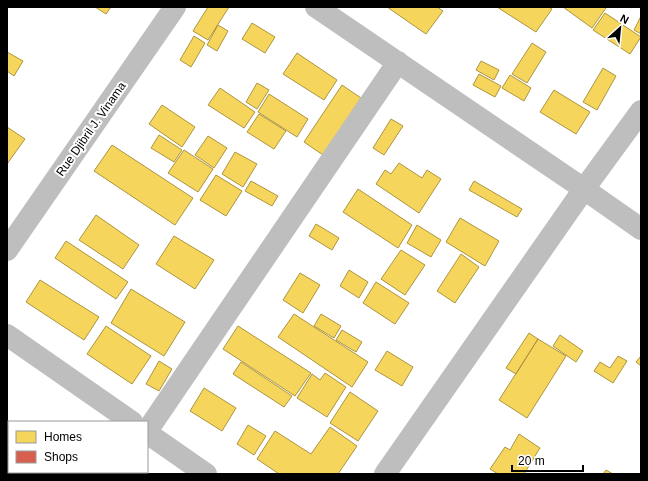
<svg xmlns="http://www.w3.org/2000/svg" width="648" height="481" font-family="Helvetica,sans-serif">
<rect width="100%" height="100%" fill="#fff"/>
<path fill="#f6d55c" stroke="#ac9540" d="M95,7h16l-5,7z
M208,7h21l-21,33 -15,-9z
M387,7h50l6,4 -17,23z
M497,7h52l3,2 -16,23z
M563,7h42l1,1 -14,20z
M605,13l36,24 -11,17 -37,-24z
M640,18l1,1v15l-7,-4z
M252,23l23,14 -10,16 -23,-14z
M218,25l10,6 -11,20 -10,-6z
M194,36l11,7 -14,24 -11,-7z
M532,43l14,9 -19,31 -15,-9z
M7,52l16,9 -9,15 -7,-5z
M297,53l40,27 -13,20 -41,-26z
M481,61l18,9 -5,10 -18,-10z
M603,68l13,8 -19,34 -14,-8z
M479,74l22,12 -6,11 -22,-12z
M510,75l21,13 -7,13 -22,-13z
M257,83l12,7 -12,19 -11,-7z
M342,85l19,13 -38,57 -19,-13z
M220,88l35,24 -11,16 -36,-23z
M554,90l36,22 -14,22 -36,-22z
M269,94l39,25 -11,18 -39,-25z
M162,105l33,22 -13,20 -33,-23z
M259,114l27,17 -12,18 -27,-17z
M391,119l12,7 -19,29 -11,-7z
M7,127l18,12 -18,25z
M159,135l23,15 -8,12 -23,-14z
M208,136l19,12 -13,20 -19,-13z
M112,145l81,53 -18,27 -81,-54z
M184,150l29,19 -15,23 -30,-19z
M235,152l22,12 -14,23 -21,-13z
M399,163l23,15 5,-8 14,9 -22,34 -43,-29 9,-14 6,4z
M216,175l26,16 -16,25 -26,-16z
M251,181l27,15 -6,10 -27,-15z
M474,181l48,28 -5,8 -48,-27z
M358,189l54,36 -14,23 -55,-36z
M96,215l43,30 -16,24 -44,-29z
M460,218l39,23 -14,25 -39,-24z
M316,224l23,14 -7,12 -23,-14z
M417,225l24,15 -10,17 -24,-14z
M174,236l40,24 -19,29 -39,-25z
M66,241l62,41 -12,17 -61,-41z
M401,250l24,15 -20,30 -24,-16z
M461,254l18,13 -24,36 -18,-12z
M349,270l19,12 -9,16 -19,-12z
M300,273l20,12 -17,28 -20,-13z
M40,280l59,37 -15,23 -58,-38z
M376,282l33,21 -14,21 -32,-21z
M131,289l54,33 -21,34 -53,-33z
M294,314l74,48 -16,25 -74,-50z
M321,314l20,12 -7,12 -20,-12z
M106,326l45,30 -19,28 -45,-30z
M238,326l73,47 -16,23 -72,-47z
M342,330l20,12 -6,10 -20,-12z
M529,333l9,6 -22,35 -10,-6z
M560,335l23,16 -7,11 -23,-16z
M538,339l28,17 -39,62 -28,-18z
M387,351l26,16 -11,19 -27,-16z
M618,356l9,5 -14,22 -19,-12 6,-9 10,6z
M641,356v10l-5,-4z
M159,361l13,8 -13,22 -13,-7z
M241,362l51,34 -8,11 -51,-33z
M325,373l21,14 -19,30 -30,-19 15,-24 8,6z
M204,388l32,20 -14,23 -32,-20z
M350,392l28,19 -20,30 -28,-18z
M248,425l18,11 -12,19 -17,-11z
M330,427l27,19 -19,28h-59l-22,-15 18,-28 36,23z
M519,434l21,14 -16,26h-26l-8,-5 15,-22 5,3z
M606,470l7,4h-10z"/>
<path fill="#d6604d" stroke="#964336" d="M13,472h20l-2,2h-15z"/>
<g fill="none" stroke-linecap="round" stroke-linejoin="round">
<path stroke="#bebebe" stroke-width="22" d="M316,7l268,182 57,40
M7,335l125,87
M147,431l251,-369
M147,433l59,41
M385,474l199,-285 57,-78"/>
<path stroke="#bebebe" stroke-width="22" d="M7,250l168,-243"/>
</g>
<g text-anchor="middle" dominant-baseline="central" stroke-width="4" stroke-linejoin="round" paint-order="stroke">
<g font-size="12" fill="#000" stroke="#fff">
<text transform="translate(91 129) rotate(-55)">Rue Djibril J. Vinama</text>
</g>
</g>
<rect width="648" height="481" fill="none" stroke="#000000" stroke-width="16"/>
<rect x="8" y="421" width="140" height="52" fill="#ffffff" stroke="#999999"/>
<rect x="16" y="431" width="20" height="12" fill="#f6d55c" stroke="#999999"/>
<text x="44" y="441" font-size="12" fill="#000000">Homes</text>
<rect x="16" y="451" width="20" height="12" fill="#d6604d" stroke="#999999"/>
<text x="44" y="461" font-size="12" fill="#000000">Shops</text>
<g transform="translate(620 28) rotate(27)" stroke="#ffffff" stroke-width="3" paint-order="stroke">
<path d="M0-3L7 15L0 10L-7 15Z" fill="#000000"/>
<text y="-6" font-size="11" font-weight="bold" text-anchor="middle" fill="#000000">N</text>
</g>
<path d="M512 465v6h71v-6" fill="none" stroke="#000000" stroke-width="2"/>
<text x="518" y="465" font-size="12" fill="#000000" stroke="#ffffff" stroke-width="3" paint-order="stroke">20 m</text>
</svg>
